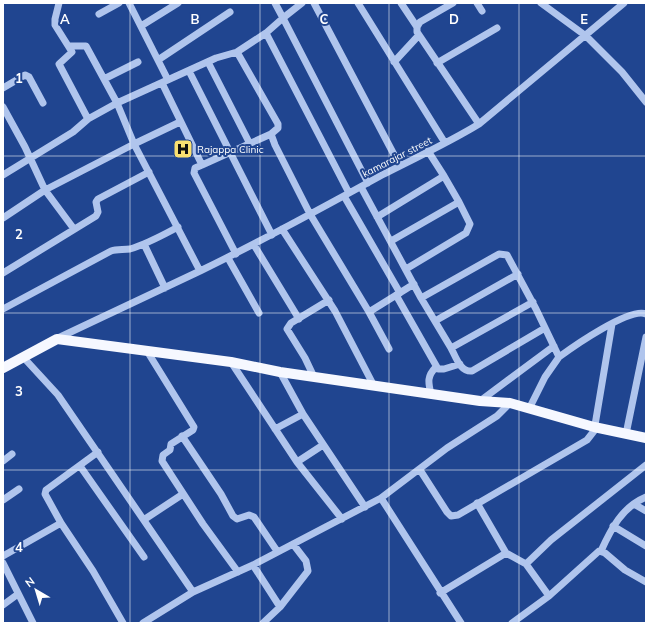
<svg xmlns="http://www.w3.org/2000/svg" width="649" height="626" font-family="Mulish,sans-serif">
<rect width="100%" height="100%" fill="#204590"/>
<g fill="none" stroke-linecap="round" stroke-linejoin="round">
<path stroke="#b0c5ed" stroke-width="7" d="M129,3l39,77
M302,3l-19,15 85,165
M314,3l86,163
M358,3l87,140
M401,3l16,24
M453,3l-33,19 -3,5v5l62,92
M477,3l5,8
M541,3l45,33 36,36 24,30
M99,14l20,-11
M141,26l37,-23
M266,33l83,160
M70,46h16l31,57 -29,16
M237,52l41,72v4l-7,6 4,11 35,69 59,98 45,-28
M158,60l72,-48
M208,62l42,82
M394,62l25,-27
M437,63l60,-35
M189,71l83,164
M104,79l34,-17
M162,83l40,82 -7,3 -1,5 42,81
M3,88l22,-13 4,2 14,26
M3,107l22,40 20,43 29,39
M202,165l69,-31
M3,175l70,-43 15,-13 -29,-55 13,-12 -17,-27v-6l4,-16
M444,176l15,26
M361,187l60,111 78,-44 8,1 29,54 23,48 -14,20 -16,32
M344,196l56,97
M377,217l67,-41 -16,-25
M3,218l42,-28 89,-46 46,-22
M282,229l53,82 39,75
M391,241l68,-39 11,22 -4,9 -60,36
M144,244l21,44
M254,245l45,74
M228,258l31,55
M200,271c62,-30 122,-63 182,-96 33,-17 66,-32 97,-51l145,-121
M3,273l93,-57 2,-4 -2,-10 2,-3 51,-27
M396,295l42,74h6l16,-5
M421,298l30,50 82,-46
M3,309l108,-58c6,-2 12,-1 19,-2 17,-5 33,-14 48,-22
M369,312l20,37
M435,321l83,-47
M58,338l142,-67 -66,-127 -17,-41 99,-45 21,-6 29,-19 17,-15 -8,-15
M451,348c5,9 9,24 21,23l73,-43
M147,351l47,76 -1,3 -22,14 -1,6 -7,5 -1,6 41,63 35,48
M559,357c15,-11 71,-50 87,-43
M24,358l34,37 135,197
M231,362l66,100 45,57
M280,372l23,42 62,93
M314,377l-9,-19 -18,-29 4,-6 38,-23
M431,394c-3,-12 -4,-18 5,-27
M480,401l74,-55
M275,429l28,-15
M626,434l20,-97
M182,436l39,58 12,22 4,3 12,-4 5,2 23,34
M3,461l9,-7
M297,462l26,-17
M80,466l64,91
M420,470l27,42 4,4 7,-1 129,-75 7,-9 18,-107
M381,498l66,-50 50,-32 13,-13
M3,500l16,-11
M477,503l29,50 20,11
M634,504l12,7
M145,519l38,-25
M61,523l-16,-29 1,-4 52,-38
M613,526l33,20
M601,551c10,-22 21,-44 45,-54
M3,556l58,-33 32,48 30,52
M3,563l30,60
M253,565l27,42
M440,593l66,-40
M549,596l-23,-32 25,-24 95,-75
M3,605l15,-11
M143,623l50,-31 60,-27 128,-67 80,125
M263,623l17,-16 28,-36 -2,-10 -13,-17
M512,623l37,-27 50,-45 6,2 20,17 21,12"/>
<path stroke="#f6f8ff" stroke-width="10" d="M3,368l54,-29 174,23 49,10 200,29 30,2 84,24 52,11"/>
</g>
<path fill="none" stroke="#fff" stroke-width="1" stroke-opacity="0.55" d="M130,3v620M260,3v620M389,3v620M519,3v620M3,156h643M3,313h643M3,470h643"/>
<defs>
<g id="hospital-square" transform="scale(1)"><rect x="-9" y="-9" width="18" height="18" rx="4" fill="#fae071" stroke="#204590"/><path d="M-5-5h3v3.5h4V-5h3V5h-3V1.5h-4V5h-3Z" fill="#111"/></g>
</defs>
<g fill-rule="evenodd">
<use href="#hospital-square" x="183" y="149"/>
</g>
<g text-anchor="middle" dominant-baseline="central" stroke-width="4" stroke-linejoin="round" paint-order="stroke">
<g font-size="10" fill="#fff" stroke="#204590" text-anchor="start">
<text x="197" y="149">Rajappa Clinic</text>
</g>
<g font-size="10" fill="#fff" stroke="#204590">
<text transform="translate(397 157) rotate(-27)">kamarajar street</text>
</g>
</g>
<g font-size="13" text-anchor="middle" font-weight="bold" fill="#fff" stroke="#204590" stroke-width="4" stroke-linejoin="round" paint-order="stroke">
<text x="65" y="24">A</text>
<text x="195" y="24">B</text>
<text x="324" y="24">C</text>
<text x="454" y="24">D</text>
<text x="584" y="24">E</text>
<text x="19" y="83">1</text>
<text x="19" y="239">2</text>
<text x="19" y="396">3</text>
<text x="19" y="552">4</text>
</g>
<rect width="649" height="626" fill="none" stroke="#ffffff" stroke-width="8"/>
<g transform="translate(36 590) rotate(322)" stroke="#204590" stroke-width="3" paint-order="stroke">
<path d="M0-3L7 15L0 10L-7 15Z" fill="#ffffff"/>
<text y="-6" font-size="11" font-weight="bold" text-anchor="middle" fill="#ffffff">N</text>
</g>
</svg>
